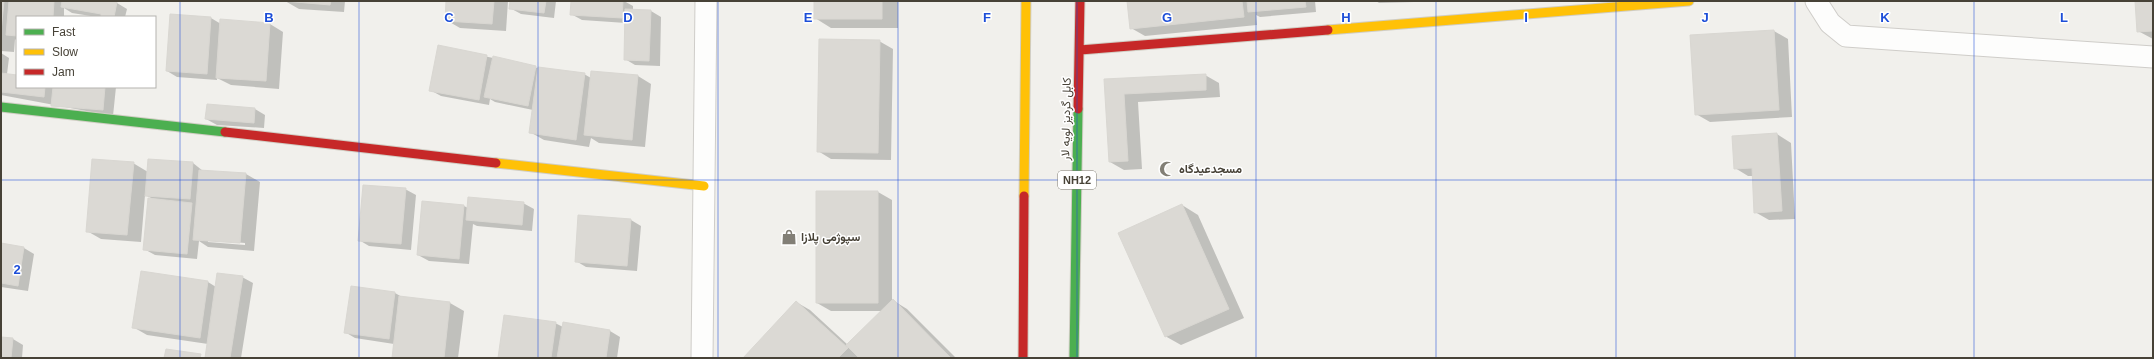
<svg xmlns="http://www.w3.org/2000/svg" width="2154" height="359" font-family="Helvetica,Vazirmatn,sans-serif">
<rect width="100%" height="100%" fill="#f1f0ec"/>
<path fill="#0003" fill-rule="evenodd" d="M1,1h104l12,2 10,6 -2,8h-28l-25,-4 -8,-5v9h-47v24l-2,-2 -1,13 -13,-1z
M285,1h60l-1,11 -45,-3z
M447,1h61l-2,30 -46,-3 -14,-8z
M511,1h45l-2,17 -33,-4 -11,-6z
M572,1h52l9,5v5h18l10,6 -1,49 -25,-1 -10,-6 1,-36 -44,-3 -11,-6z
M815,1h83v27h-67l-16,-10z
M1138,1h177l1,11 -56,5 -4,-2 1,10 -112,11 -14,-8z
M1376,1h73l-70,2z
M2136,1h17v38l-15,-8z
M211,18l10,6h49l13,8 -4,57 -48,-4 -14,-7v2l-40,-3 -10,-6z
M1774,31l14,8 4,78 -82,5 -14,-8z
M879,41l14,8 -2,111 -60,-1 -13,-8z
M439,46l99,22 46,6 7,4 47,-2 13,8 -6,63 -46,-4 -8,-5 -2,9 -45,-7 -14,-8 3,-22 -38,-8 -5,-3 -1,6 -48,-9 -11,-6z
M1,53l8,5 -2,16 10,2v11h99l-3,29 -112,-21z
M1205,75l14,8 1,14 -82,5 4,67 -18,1 -14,-8 -5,-82z
M208,105l47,4 10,6 -1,13 -47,-3 -11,-6z
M1777,134l14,9 4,76 -26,1 -14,-8 -2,-36h-5l-13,-8 -2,-31z
M133,163l15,9 45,-9 10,8 43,3 14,8 -6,69 -46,-4 -9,-6 -2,18 -42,-4 -11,-6 11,-49 -10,-5 -4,47 -40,-3 -14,-8zM208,240l37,3v2l-37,-3z
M405,189l11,6 -5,55 -42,-4 -10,-6z
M878,192l14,8v102l2,-1 13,8 49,49h-211l51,-56 14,8 38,35 35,-34h-52l-14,-8z
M523,203l11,6 -2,22 -55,-5 -4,-2 -4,40 -40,-3 -11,-6 46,-49 4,2z
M1182,205l16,10 46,103 -63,27 -16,-9z
M631,220l10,6 -4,45 -51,-4 -10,-6z
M1,244l23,4 10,6 -6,37 -27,-4z
M242,277l11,6 -12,75h-35l2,-14 -61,-9 -14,-8 75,-45 8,5z
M352,287l43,6 7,4 48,6 14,8 -6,47h-65l1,-14 -39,-6 -10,-6z
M555,323l8,4 47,4 10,6 -3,21h-118z
M1,338l12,1 10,6 -1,13h-21z"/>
<path fill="#dbd9d4" stroke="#d9d7d2" d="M1,1h3l-3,31z
M9,1h45l-1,16h-36v19l-11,-1z
M62,1h49l6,1 -3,15h-13v-3l-40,-7z
M284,1h47l-1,4z
M446,1h48l-2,23 -47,-3z
M510,1h36l-2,12 -35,-4z
M571,1h52l-1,17 -52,-3z
M814,1h68v18h-68z
M1127,1h115l2,16 -114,12z
M1247,1h58l1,6 -58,5z
M2135,1h18v30l-16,1z
M625,9l26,1 -2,51 -25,-1z
M170,14l41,3 -4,57 -41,-3z
M220,19l50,4 -4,58 -50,-3z
M1774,30l5,80 -84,5 -5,-80z
M819,39l61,1 -2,113 -61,-1z
M438,45l49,10 -8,45 -50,-9z
M493,56l43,10 -8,40 -44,-9z
M538,67l47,6 -9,67 -47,-7z
M591,71l47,4 -6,65 -48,-5z
M1,73l16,2v12h28l-1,10 -43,-5z
M1206,74v16l-82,4 4,67 -19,1 -5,-83z
M53,87h52l-2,23 -52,-4z
M207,104l48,4 -1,15 -49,-4z
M1777,133l5,78 -28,2 -2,-45 -18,1 -2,-33z
M92,159l42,3 -7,73 -41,-3z
M148,159l45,3 -3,37 -45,-3z
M199,170l47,3 -6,70 -47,-3z
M363,185l43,3 -5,56 -43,-3z
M816,191h62v112h-62z
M468,197l56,5 -2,23 -56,-5z
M148,198l44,5 -5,51 -44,-4z
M422,201l42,4 -5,54 -42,-4z
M1182,204l47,105 -64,28 -47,-104z
M578,215l53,4 -4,47 -52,-4z
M1,243l23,4 -6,39 -17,-3z
M141,271l67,10 -8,57 -68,-10z
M217,273l26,3 -13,82h-25z
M351,286l44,6 -6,47 -45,-6z
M399,296l51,6 -6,56h-52z
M893,299l58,59h-92l-13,-13z
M796,301l52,47 -10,10h-95z
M504,315l52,7 -5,36h-53z
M563,322l47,8 -4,28h-49z
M1,337l12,1 -2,20h-10z
M166,349l35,5 -1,4h-36z"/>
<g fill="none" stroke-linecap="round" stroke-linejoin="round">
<g stroke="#cfcdc9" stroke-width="23">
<path id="street" d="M1816,1l14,22 16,13 307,21
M702,358l4,-357"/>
</g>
<g stroke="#d0cdc3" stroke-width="11">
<path id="fast" d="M1,107l224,25
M1074,358l4,-249"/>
</g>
<g stroke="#d0cdc3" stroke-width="11">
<path id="slow" d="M1328,30l361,-29
M496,163l208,23
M1024,196l2,-195"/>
</g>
<g stroke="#d0cdc3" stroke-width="11">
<path id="jam" d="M1080,50l248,-20
M1078,109l2,-108
M225,132l271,31
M1023,358l1,-162"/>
</g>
<use href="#street" stroke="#fdfdfc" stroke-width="21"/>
<use href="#fast" stroke="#4caf50" stroke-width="9"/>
<use href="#slow" stroke="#ffc107" stroke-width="9"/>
<use href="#jam" stroke="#c62828" stroke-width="9"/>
</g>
<path fill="none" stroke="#1d4ed8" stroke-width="1" stroke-opacity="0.55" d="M180,1v357M359,1v357M538,1v357M718,1v357M898,1v357M1077,1v357M1256,1v357M1436,1v357M1616,1v357M1795,1v357M1974,1v357M1,180h2152"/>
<defs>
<g id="mosque-bare" transform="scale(1.2)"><path d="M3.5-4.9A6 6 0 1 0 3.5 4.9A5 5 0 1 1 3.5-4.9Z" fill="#827f76" stroke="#fff" stroke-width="2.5" paint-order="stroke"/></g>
<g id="shop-bare" transform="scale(1.2)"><path d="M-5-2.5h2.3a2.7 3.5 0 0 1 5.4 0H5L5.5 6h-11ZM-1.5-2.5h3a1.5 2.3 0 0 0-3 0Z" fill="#827f76" stroke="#fff" stroke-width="2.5" paint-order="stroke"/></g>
</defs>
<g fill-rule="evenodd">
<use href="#mosque-bare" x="1167" y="169"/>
<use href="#shop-bare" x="789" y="237"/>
</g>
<g text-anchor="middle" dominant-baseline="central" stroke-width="3" stroke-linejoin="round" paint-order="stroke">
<rect fill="#fff" stroke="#7e7b73" stroke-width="1" x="1058" y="171" width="38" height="18" rx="3"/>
<g font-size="11" font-weight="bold" fill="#474237">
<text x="1077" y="180">NH12</text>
</g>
<g font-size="12" fill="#474237" stroke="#fff">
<text transform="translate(1066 119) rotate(-89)">کابل گردیز لویه لار</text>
</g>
<g font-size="12" font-weight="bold" fill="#474237" stroke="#fff" text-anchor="start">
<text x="1179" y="169">مسجدعیدگاه</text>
<text x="801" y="237">سپوژمی پلازا</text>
</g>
</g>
<g font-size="13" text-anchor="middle" font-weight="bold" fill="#1d4ed8" stroke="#fff" stroke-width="3" stroke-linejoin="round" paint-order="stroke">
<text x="269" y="22">B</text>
<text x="449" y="22">C</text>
<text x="628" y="22">D</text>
<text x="808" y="22">E</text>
<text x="987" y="22">F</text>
<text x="1167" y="22">G</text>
<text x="1346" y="22">H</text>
<text x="1526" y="22">I</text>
<text x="1705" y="22">J</text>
<text x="1885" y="22">K</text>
<text x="2064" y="22">L</text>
<text x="17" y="274">2</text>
</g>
<rect width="2154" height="359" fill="none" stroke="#474237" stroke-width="4"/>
<rect x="16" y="16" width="140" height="72" fill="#ffffff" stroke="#b5b3af"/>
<rect x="24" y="29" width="20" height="6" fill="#4caf50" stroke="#b5b3af"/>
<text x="52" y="36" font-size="12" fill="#474237">Fast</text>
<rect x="24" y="49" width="20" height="6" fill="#ffc107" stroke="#b5b3af"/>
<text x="52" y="56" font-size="12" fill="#474237">Slow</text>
<rect x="24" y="69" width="20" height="6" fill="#c62828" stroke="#b5b3af"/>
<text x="52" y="76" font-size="12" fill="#474237">Jam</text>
</svg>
